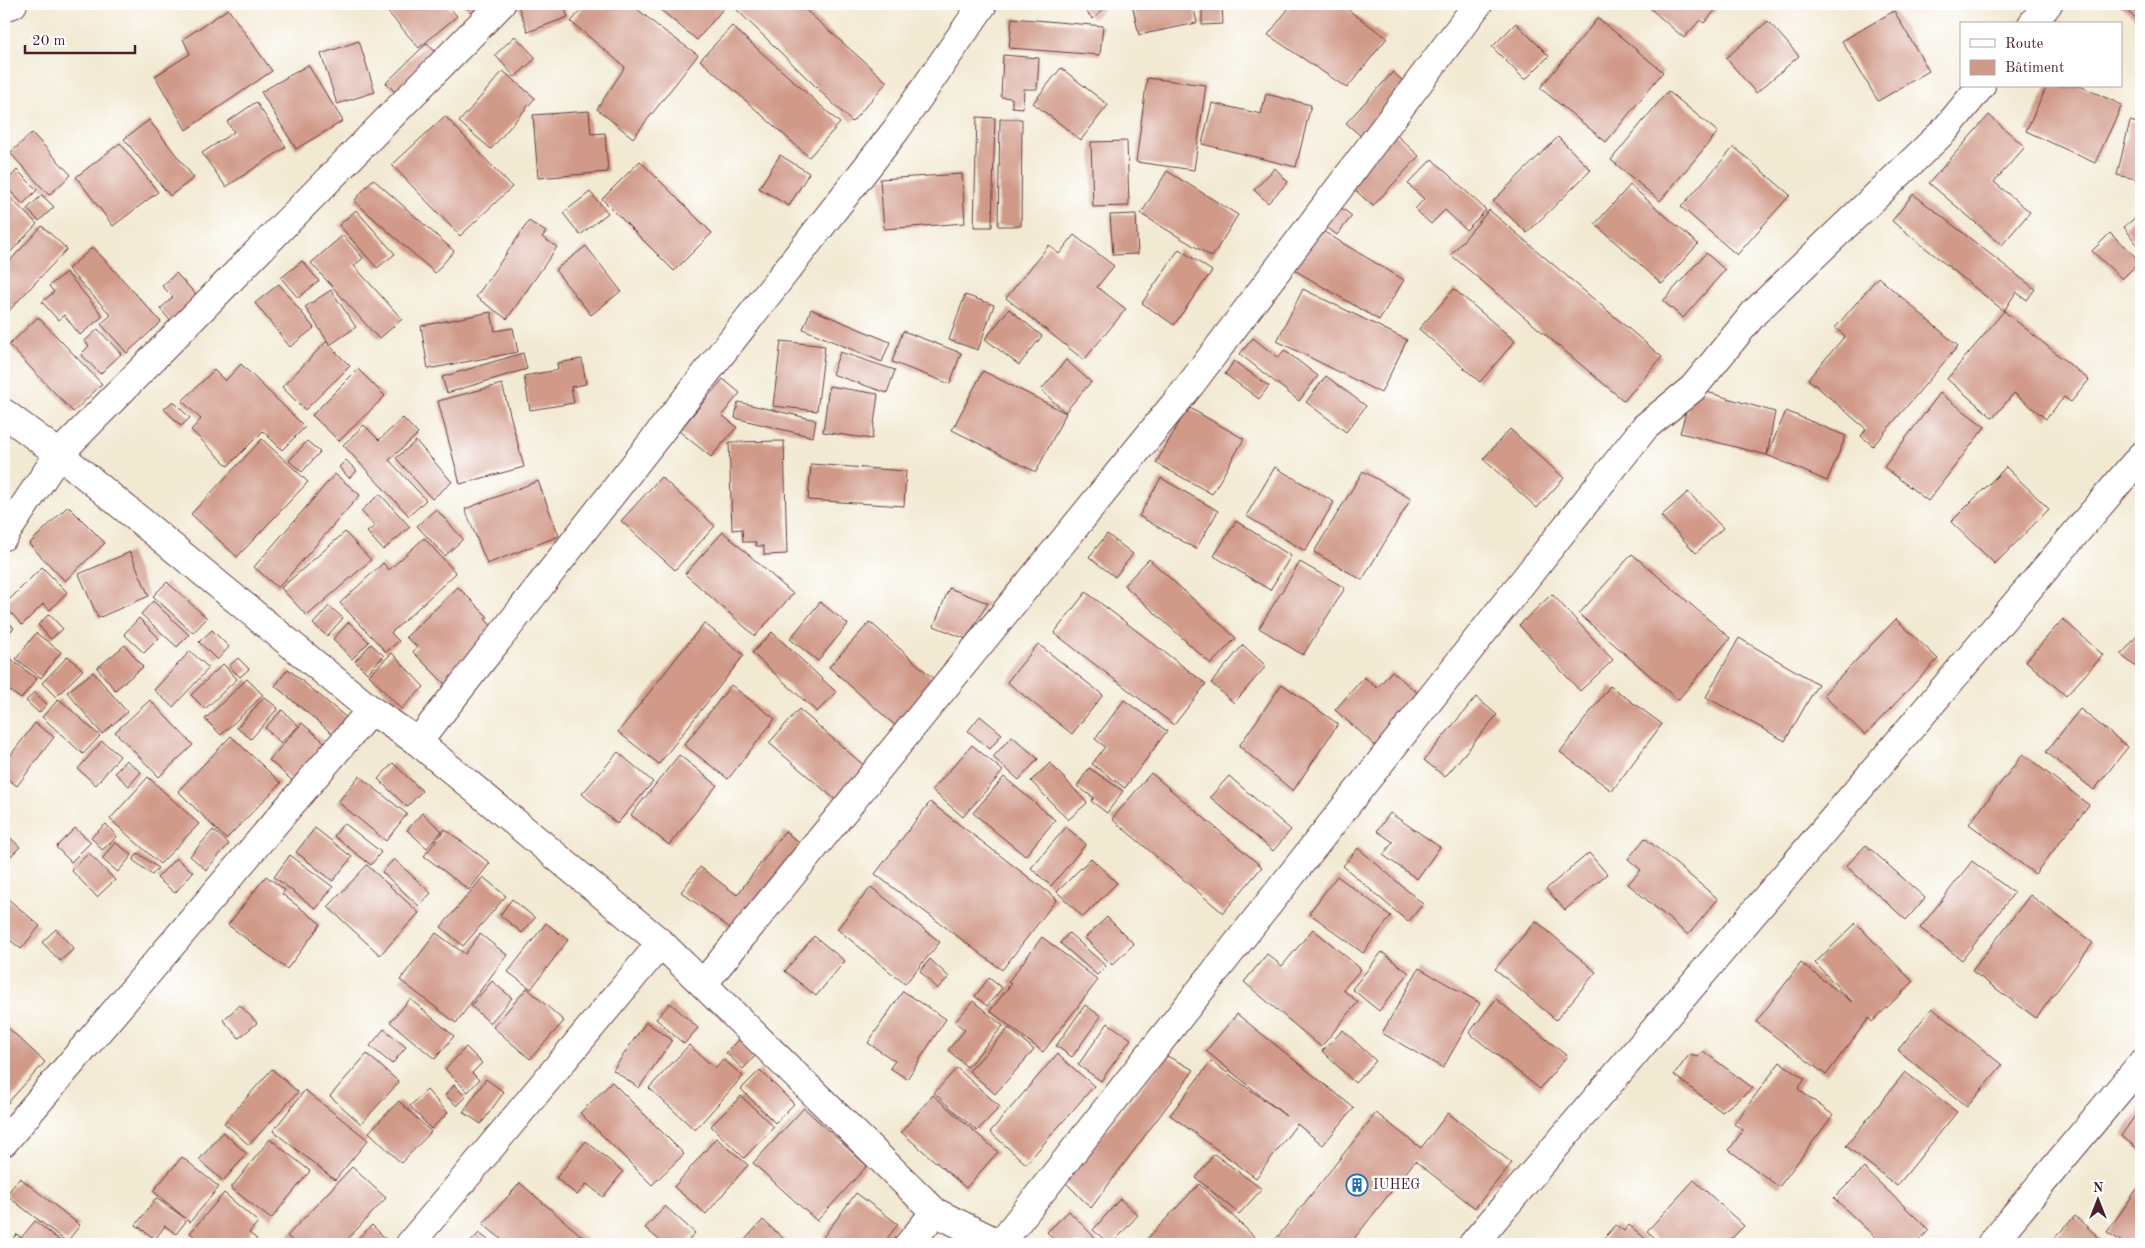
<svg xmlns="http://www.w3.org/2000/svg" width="2145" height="1248" font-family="'Old Standard TT',serif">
<rect width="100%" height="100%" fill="#fff"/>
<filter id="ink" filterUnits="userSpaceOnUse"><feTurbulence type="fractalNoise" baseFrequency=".02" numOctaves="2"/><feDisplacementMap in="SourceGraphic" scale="10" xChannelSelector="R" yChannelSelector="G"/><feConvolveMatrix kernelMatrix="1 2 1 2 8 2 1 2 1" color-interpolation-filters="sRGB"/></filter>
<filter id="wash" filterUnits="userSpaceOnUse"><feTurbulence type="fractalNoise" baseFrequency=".0096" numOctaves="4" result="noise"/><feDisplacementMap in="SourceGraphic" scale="20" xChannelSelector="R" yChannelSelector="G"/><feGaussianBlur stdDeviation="1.12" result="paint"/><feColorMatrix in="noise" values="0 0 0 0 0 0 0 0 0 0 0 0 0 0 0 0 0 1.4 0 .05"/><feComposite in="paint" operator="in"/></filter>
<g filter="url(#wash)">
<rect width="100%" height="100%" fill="#f2e9d2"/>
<g id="blocks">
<path fill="#d09988" d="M381,4h65l11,12 -38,32z
M463,4h19l-10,9z
M524,4h39l5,13 -40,15 -10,-26z
M586,4h45l28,23 39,28 -65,83 -36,-29 28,-42 -54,-45z
M658,4h69l-30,36 -41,-34z
M739,4h60l88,78 -35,40 -117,-114z
M1079,4h30l-16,15z
M1132,4h61l4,19 -58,12z
M1202,4h20l1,20 -21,1z
M1292,4h48l47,34 -40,50 -79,-53z
M1645,4h76l-17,19 -4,-3 -16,18z
M2118,4h23v18z
M228,9l44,62 -86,59 -31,-54 35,-22 -7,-15z
M1894,11l35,60 -51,30 -36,-60z
M1012,18l91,8 -3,29 -91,-7z
M1598,18l65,54 -57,70 -66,-54z
M1768,21l31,35 -43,37 -30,-35z
M1516,23l33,33 -24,24 -33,-33z
M732,26l108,97 -31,34 -109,-97z
M515,36l21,22 -21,19 -20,-22z
M359,41l16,51 -38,12 -16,-50z
M427,43l13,14 -41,39 -13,-13z
M1003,55l36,3 -2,31h-13l-1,19 -11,-1v-9l-11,-1z
M308,65l35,56 -47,28 -35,-57z
M1061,68l47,37 -27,35 -48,-37z
M503,71l32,27 -44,51 -32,-27z
M1393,72l18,16 -47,51 -18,-16z
M1147,78l59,7 -12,85 -58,-8z
M2047,86h33l42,19 -27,58 -69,-32z
M1668,91l50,41 -58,69 -49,-41z
M1266,94l45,11 -15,62 -94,-23 10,-41 49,11z
M256,102l30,45 -60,40 -24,-34 32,-21 -7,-10z
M589,111l2,23 14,-1 3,39 -70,6 -5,-63z
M1989,115l36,32 -31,35 36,30 -28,33 -73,-62z
M445,116l67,71 -52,49 -68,-71z
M977,117l18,1 -3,109h-18z
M1000,119h22l-1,107h-23z
M149,120l45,58 -24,18 -46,-57z
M2130,121l11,3v56l-24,-5z
M1392,131l27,25 -46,50 -27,-24z
M32,133l39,42 -22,20 -39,-42z
M1558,137l33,33 -64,63 -34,-32z
M1127,141l2,65 -36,1 -2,-65z
M120,143l38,49 -45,34 -37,-49z
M1734,147l56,48 -53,60 -56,-48z
M780,155l29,18 -20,33 -30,-18z
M1432,159l54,51 -20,20 -21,-20 -14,14 -16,-15 9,-10 -16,-15z
M640,161l72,72 -38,38 -72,-72z
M1275,168l13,14 -20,21 -14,-13z
M17,170l20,20 -14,14 -19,-19z
M1167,171l71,44 -26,42 -71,-43z
M962,174l3,49 -81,6 -4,-50z
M373,179l81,72 -19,22 -81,-72z
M1630,185l68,59 -36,40 -67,-60z
M4,192l33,32 -33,35z
M590,192l18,21 -28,22 -17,-22z
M1913,194l122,95 -8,11 -11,-8 -12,19 -112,-90z
M42,195l12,12 -15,14 -12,-12z
M1331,200l21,16 -15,19 -21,-16z
M356,210l39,44 -18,14 -38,-43z
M1489,210l173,147 -38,44 -173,-146z
M2141,213v37l-17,-23z
M1136,214l2,40 -25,1 -3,-40z
M529,221l17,11 -4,5 15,10 -50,72 -31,-22z
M42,226l25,23 -63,67v-49z
M1316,227l88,53 -25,40 -88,-52z
M2110,233l30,28 -18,18 -30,-28z
M343,235l20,23 -9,8 48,53 -23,20 -68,-76z
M1074,235l40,31 -17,21 29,22 -42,51 -78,-62 43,-53 10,9z
M586,246l35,45 -30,24 -36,-45z
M93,247l68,75 -34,31 -26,-29 10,-9 -43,-46z
M1179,249l33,22 -38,54 -32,-22z
M1706,253l19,17 -42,48 -20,-17z
M302,261l17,20 -21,17 -17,-20z
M66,272l37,44 -23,19 -16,-20 -6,5 -16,-18 12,-10 -5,-6z
M176,273l27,29 -27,25 -16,-18 13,-12 -11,-11z
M1878,277l80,69 -85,100 -12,-10 5,-7 -58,-50 37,-43 -10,-8z
M279,284l35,44 -24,19 -35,-44z
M1303,289l104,51 -26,53 -104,-52z
M1454,289l61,52 -35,41 -61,-53z
M331,290l25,37 -26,18 -25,-38z
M965,295l29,10 -16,45 -29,-10z
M811,309l79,33 -8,20 -79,-33z
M1009,309l33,27 -23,29 -34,-26z
M2004,311l85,69 -18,22 -7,-5 -18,22 -32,-26 -21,25 -46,-39z
M491,312l4,19 18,-3 5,24 -90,17 -7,-43z
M38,317l64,67 -29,28 -64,-67z
M98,329l23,25 -21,20 -19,-20 8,-8 -4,-5z
M903,331l58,22 -11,31 -58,-22z
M1253,338l25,20 6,-8 34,26 -19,25 -59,-47z
M781,341l44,5 -8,65 -44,-5z
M326,342l24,24 -45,44 -23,-23z
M840,352l55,18 -8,23 -55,-19z
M523,353l4,16 -80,24 -5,-16z
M582,359l4,25 -15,3 3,16 -44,7 -6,-34 34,-6 -1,-7z
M1066,360l25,22 -26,30 -24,-22z
M1234,361l35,25 -10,13 -34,-25z
M241,364l64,63 -23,23 -19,-19 -35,35 -37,-36 10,-11 -19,-18 32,-31 11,11z
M358,369l27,27 -46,45 -27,-26z
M983,371l83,42 -30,59 -84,-42z
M1326,376l40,30 -20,26 -40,-30z
M723,379l17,14 -18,22 15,12 -26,30 -32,-26z
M502,384l22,83 -64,17 -22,-83z
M829,386l49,8 -6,45 -49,-7z
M1693,388l82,24 -8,43 19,-44 60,25 -19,45 -60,-26 -87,-22z
M1940,393l45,34 -57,74 -44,-34z
M173,401l17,17 -9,8 -17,-17z
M738,402l78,18 -3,17 -78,-19z
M1188,407l56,32 -32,55 -56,-31z
M403,418l15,16 -29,26 37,40 -17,16 -66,-71 21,-20 15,15z
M1510,429l54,49 -27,30 -54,-49z
M262,439l46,43 -71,75 -46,-43z
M307,441l13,11 -18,20 -13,-11z
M416,441l36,41 -20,17 -36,-41z
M784,441l3,113 -23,1v-9h-8v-4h-13l-1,-13 -10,1 -3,-88z
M346,460l11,11 -8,7 -10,-11z
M811,464l95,7 -2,35 -96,-6z
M1275,467l59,35 -29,49 -59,-35z
M2006,467l43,42 -54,55 -44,-42z
M1363,471l48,28 -49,81 -48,-28z
M335,474l25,21 -82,93 -24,-21z
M661,477l54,49 -40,44 -54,-49z
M1161,478l57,33 -22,38 -57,-33z
M538,481l21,55 -72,28 -22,-55z
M1688,492l35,36 -27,25 -35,-37z
M380,494l30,33 -27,23 -16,-18 8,-6 -14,-15z
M68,506l37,37 -40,38 -36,-37z
M436,509l27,30 -18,17 -28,-30z
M1236,521l55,35 -21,34 -56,-34z
M345,532l26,28 -64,56 -26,-28z
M723,532l70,62 -38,42 -70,-62z
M1107,534l26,20 -18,23 -26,-20z
M424,538l32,35 -65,60 8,8 -13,11 -46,-49 43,-40 6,7z
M130,552l19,44 -51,22 -19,-44z
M1632,554l98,84 -52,62 -99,-86z
M1149,559l87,79 -25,26 -87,-79z
M1300,562l45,26 -42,67 -44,-27z
M42,567l25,25 -17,18 -7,-6 -21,21 -18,-20z
M167,582l40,36 -14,15 -40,-37z
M458,587l30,30 -3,2 13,14 -53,51 -32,-32 4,-5 -11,-10z
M949,588l39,15 -22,36 -32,-13z
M1086,592l120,92 -32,41 -120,-92z
M1552,594l61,66 -33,31 -61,-66z
M153,601l36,34 -12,12 -36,-33z
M820,602l28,22 -30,37 -28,-22z
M329,606l14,12 -16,18 -14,-12z
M49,614l14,15 -12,10 -13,-14z
M4,618l10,10 -10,10z
M139,618l20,20 -15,15 -20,-19z
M1896,619l42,40 -73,76 -42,-40z
M2063,619l40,36 -37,41 -40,-35z
M349,622l20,20 -17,17 -19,-20z
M870,622l66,59 -38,47 -69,-61z
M704,623l40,32 -85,109 -41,-32z
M212,630l17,17 -12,13 -18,-18z
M2141,631v40l-20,-16z
M772,632l64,60 -19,20 -65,-59z
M36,633l25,19 -20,26 -25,-19z
M1739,638l79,46 -33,57 -79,-44z
M371,644l13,12 -17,17 -12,-12z
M1038,644l65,51 -31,39 -65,-52z
M125,645l18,22 -28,23 -18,-22z
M1243,645l23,21 -32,37 -23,-20z
M190,651l19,17 -36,39 -19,-17z
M392,653l32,34 -23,22 -32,-34z
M4,654l33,25 -16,20 -15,-11 -2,3z
M68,656l15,14 -27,27 -14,-14z
M238,658l11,11 -9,8 -11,-11z
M223,664l14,15 -32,30 -14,-14z
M288,669l60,50 -14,16 -59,-49z
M1392,671l30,26 -45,50 -42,-37 29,-33 13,11z
M93,672l34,40 -25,22 -35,-42z
M247,679l16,16 -42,40 -16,-16z
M1282,684l56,40 -45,67 -54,-45z
M731,685l44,34 -47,60 -44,-34z
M1610,686l52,38 -50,67 -52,-39z
M34,692l13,12 -8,9 -13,-12z
M264,697l14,11 -27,31 -14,-11z
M1476,697l21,18 -52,62 -21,-17z
M59,699l41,37 -17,18 -41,-37z
M150,700l43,45 -34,32 -44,-45z
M1124,700l43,31 -42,57 -33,-24 13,-17 -10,-8z
M799,709l68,59 -29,34 -69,-59z
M2080,709l48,38 -34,43 -48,-38z
M282,710l17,16 -18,17 -16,-15z
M980,716l22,18 -12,15 -22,-18z
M35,723l19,14 -37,49 -13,-10v-12z
M302,723l28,24 -34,37 -27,-24z
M231,736l50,47 -55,56 -48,-48z
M1012,736l26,23 -19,21 -26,-23z
M102,741l18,15 -24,29 -18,-16z
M972,745l31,26 -40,46 -31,-27z
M618,752l35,30 -36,42 -35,-30z
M2023,754l66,51 -54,69 -66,-50z
M679,755l38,30 -48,60 -38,-30z
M126,760l15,12 -12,14 -14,-13z
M393,763l29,28 -15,16 -29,-28z
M1050,763l37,40 -19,17 -37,-39z
M1089,768l34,23 -16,22 -16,-12 3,-3 -17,-12z
M1151,773l111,94 -39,46 -111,-94z
M359,776l48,38 -21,27 -48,-39z
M1229,776l62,54 -18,21 -63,-54z
M148,777l51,47 -39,40 -50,-45z
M1004,777l51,43 -30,36 -52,-43z
M930,802l127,97 -55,71 -127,-96z
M422,813l20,18 -15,17 -20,-18z
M1390,813l50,34 -23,32 -34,-24 10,-13 -16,-11z
M344,823l37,29 -10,13 -37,-29z
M106,824l11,13 -15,13 -11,-13z
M1066,827l20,17 -35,42 -20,-18z
M75,828l16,14 -20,20 -15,-15z
M315,828l37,29 -19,24 -37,-29z
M445,829l45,34 -21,27 -45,-34z
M213,830l16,14 -23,26 -16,-14z
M785,831l19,16 -66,87 -57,-42 19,-25 37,28z
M4,832l16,15 -16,16z
M1645,838l73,61 -30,36 -60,-51 13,-14 -13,-11z
M115,842l17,13 -14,17 -16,-13z
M1866,845l59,53 -19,22 -60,-54z
M1358,848l65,56 -15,18 -65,-56z
M89,853l26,27 -18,17 -26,-27z
M138,853l20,15 -6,7 -19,-15z
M1589,853l18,21 -42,36 -19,-21z
M290,855l43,32 -17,22 -42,-32z
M176,858l17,14 -18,21 -18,-15z
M1091,858l26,25 -34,34 -26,-25z
M394,859l37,34 -12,13 -37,-34z
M1972,861l42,32 -52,67 -42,-32z
M367,865l52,48 -39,42 -52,-48z
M266,876l19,14 -3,4 39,30 -34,45 -59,-44z
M1337,876l54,40 -28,37 -54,-40z
M483,877l23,19 -43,50 -22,-19z
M871,887l69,55 -35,42 -68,-55z
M2030,895l63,48 -57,75 -64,-47z
M7,898l33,28 -19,23 -17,-14v-32z
M512,899l23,19 -13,15 -22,-18z
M1107,917l27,27 -22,21 -27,-27z
M1536,921l60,51 -40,48 -61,-51z
M546,923l22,17 -37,49 -23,-17z
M1856,923l57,59 -41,40 -3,-4 -43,57 -70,-53 45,-59 51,39 -37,-39z
M56,929l18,20 -14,12 -18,-19z
M1313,929l48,40 -18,21 15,12 -37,45 -77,-65 23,-28 15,12z
M436,933l29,21 15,-20 27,21 -51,68 -56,-43z
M1069,933l37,33 -9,9 -37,-32z
M814,936l31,25 -29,35 -31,-25z
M1042,937l56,43 -55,72 -53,-41 21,-27 -3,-2z
M1382,952l27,21 -30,38 -27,-22z
M930,959l19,18 -12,12 -17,-18z
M1419,968l61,35 -37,65 -61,-35z
M989,978l13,10 -15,18 -12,-10z
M492,981l20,17 -22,25 -19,-17z
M527,988l37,33 -34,38 -37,-32z
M903,991l43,28 -39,60 -17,-11 5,-7 -27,-18z
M410,999l44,37 -19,23 -45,-37z
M1496,999l71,57 -27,33 -71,-56z
M973,1001l30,25 -36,41 -19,-17 17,-20 -10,-8z
M670,1003l28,25 -14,16 -28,-25z
M240,1005l17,18 -18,15 -16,-18z
M1085,1005l16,11 -29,41 -16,-11z
M1932,1008l70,57 -35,42 -69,-57z
M1237,1014l117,94 -31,37 -26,-21 -41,54 -86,-63 41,-54 75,55 -80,-65z
M646,1022l26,18 -33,48 -26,-18z
M1108,1023l23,16 -30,42 -23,-16z
M4,1024l41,38 -41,45z
M1009,1028l25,22 -39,44 -26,-23z
M384,1029l22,18 -14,17 -22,-18z
M1343,1030l33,31 -21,22 -33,-32z
M740,1039l16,16 -13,14 -17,-16z
M689,1045l26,23 8,-9 20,17 -48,54 -46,-42z
M466,1047l16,16 -10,10 7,7 -11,12 -23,-23z
M1703,1051l50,37 -31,24 -48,-37 15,-20 9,2z
M367,1054l32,28 -38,42 -31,-28z
M1057,1054l37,32 -68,78 -36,-32z
M1167,1056l27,14 -103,138 -26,-26z
M1780,1062l25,17 -7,10 35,26 -54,72 -50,-37 14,-20 -9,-6z
M957,1068l43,39 -23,24 -43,-38z
M272,1069l26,23 -49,53 -25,-22z
M760,1070l34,34 -19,19 -34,-34z
M1905,1072l52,40 -60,74 -51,-40z
M486,1079l18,13 -23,32 -18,-12z
M612,1082l72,72 -32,31 -72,-72z
M454,1085l12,12 -9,9 -12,-11z
M305,1090l63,50 -33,40 -62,-49z
M427,1090l21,23 -17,16 -21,-23z
M933,1095l65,57 -32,36 -65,-56z
M741,1096l33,31 -30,31 -33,-32z
M399,1101l32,31 -30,31 -32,-31z
M2141,1107v44l-20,-15z
M804,1108l63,58 -50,55 -64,-58z
M1376,1113l45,35 27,-35 64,50 -37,45 -60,-47 -65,83h-78z
M223,1132l24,22 -24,27 -24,-21z
M716,1138l32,27 -42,49 -32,-27z
M270,1139l40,32 -39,48 -40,-31z
M586,1141l37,31 -20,25 -16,-13 -10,11 -21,-17z
M1214,1154l48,35 -23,25 -43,-36z
M182,1157l37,30 -29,35 -3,-2 -11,14 -11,-8 -10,13 -19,-14 20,-27 29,20 -32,-27z
M352,1167l34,31 -43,46h-47l-9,-8z
M1864,1168l65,62 -13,14h-34l-48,-46z
M20,1178l60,47 -13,17 -61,-47z
M1694,1180l50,46 -18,18h-4l-5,-4 -4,4h-51l-15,-13z
M520,1183l71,61h-84l-24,-20z
M1199,1184l61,58 -2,2h-108l-4,-4z
M2139,1186l2,2v56h-16l-18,-12z
M224,1193l34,29 -9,11 8,6 -5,5h-48l-14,-11z
M856,1193l42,31 -15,20h-65z
M1120,1199l18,16 -26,29h-2l-17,-14z
M665,1206l30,27 -10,11h-21l-19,-16z
M1069,1211l32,33h-43l-11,-12z
M2075,1216l31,28h-57z
M763,1220l26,24h-48z
M35,1221l29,23h-56l9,-10 4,4z
M372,1225l17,17 -3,2h-34z
M1616,1225l8,6 5,-6 23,19h-53z
M479,1233l14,11h-24z"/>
</g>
</g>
<g filter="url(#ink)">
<use href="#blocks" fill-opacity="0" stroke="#633d44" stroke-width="1"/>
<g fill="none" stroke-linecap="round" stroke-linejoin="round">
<g stroke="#633d44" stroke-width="30">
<path id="minor" d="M4,7l9,-3
M2032,24l16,-20
M4,413l55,41 312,256 47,32 243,201 274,269 65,32
M4,536l55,-82 442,-450
M418,742l478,-612 87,-126
M703,984l488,-600 287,-380
M4,1142l367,-432
M410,1244l251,-301
M909,1244l26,-32
M1000,1244l645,-817 48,-39 62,-76 190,-182 36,-44
M1473,1244l668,-788
M1991,1244l150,-180"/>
</g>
<use href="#minor" stroke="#fff" stroke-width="28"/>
</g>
</g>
<defs>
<g id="building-ring" transform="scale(1.125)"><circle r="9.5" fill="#fff" stroke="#1f6fb2" stroke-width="1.5"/><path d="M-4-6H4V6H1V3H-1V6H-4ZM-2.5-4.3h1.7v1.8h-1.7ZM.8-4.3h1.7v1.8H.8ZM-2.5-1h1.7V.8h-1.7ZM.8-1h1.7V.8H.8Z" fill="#1f6fb2"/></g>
</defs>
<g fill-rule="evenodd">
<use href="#building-ring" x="1357" y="1185"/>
</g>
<g text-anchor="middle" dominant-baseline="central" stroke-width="4.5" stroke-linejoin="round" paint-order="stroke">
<g font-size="14" fill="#4a1f2b" stroke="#fff" text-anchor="start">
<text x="1373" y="1185">IUHEG</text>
</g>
</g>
<rect width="2145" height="1248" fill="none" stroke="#fff" stroke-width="20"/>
<rect x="1960" y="22" width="162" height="65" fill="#ffffff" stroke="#b7a5aa"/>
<rect x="1970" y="39" width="25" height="8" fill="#ffffff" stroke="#b7a5aa"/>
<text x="2005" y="48" font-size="15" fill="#4a1f2b">Route</text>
<rect x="1970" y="60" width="25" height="15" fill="#d09988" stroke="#b7a5aa"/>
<text x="2005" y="72" font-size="15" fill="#4a1f2b">Bâtiment</text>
<g transform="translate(2098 1200)" stroke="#ffffff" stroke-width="4" paint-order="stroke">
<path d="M0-4L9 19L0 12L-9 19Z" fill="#4a1f2b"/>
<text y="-8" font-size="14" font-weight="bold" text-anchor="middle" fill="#4a1f2b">N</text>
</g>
<path d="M25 45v8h110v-8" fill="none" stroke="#4a1f2b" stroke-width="2.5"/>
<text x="32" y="45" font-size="15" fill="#4a1f2b" stroke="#ffffff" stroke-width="4" paint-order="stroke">20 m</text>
</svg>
